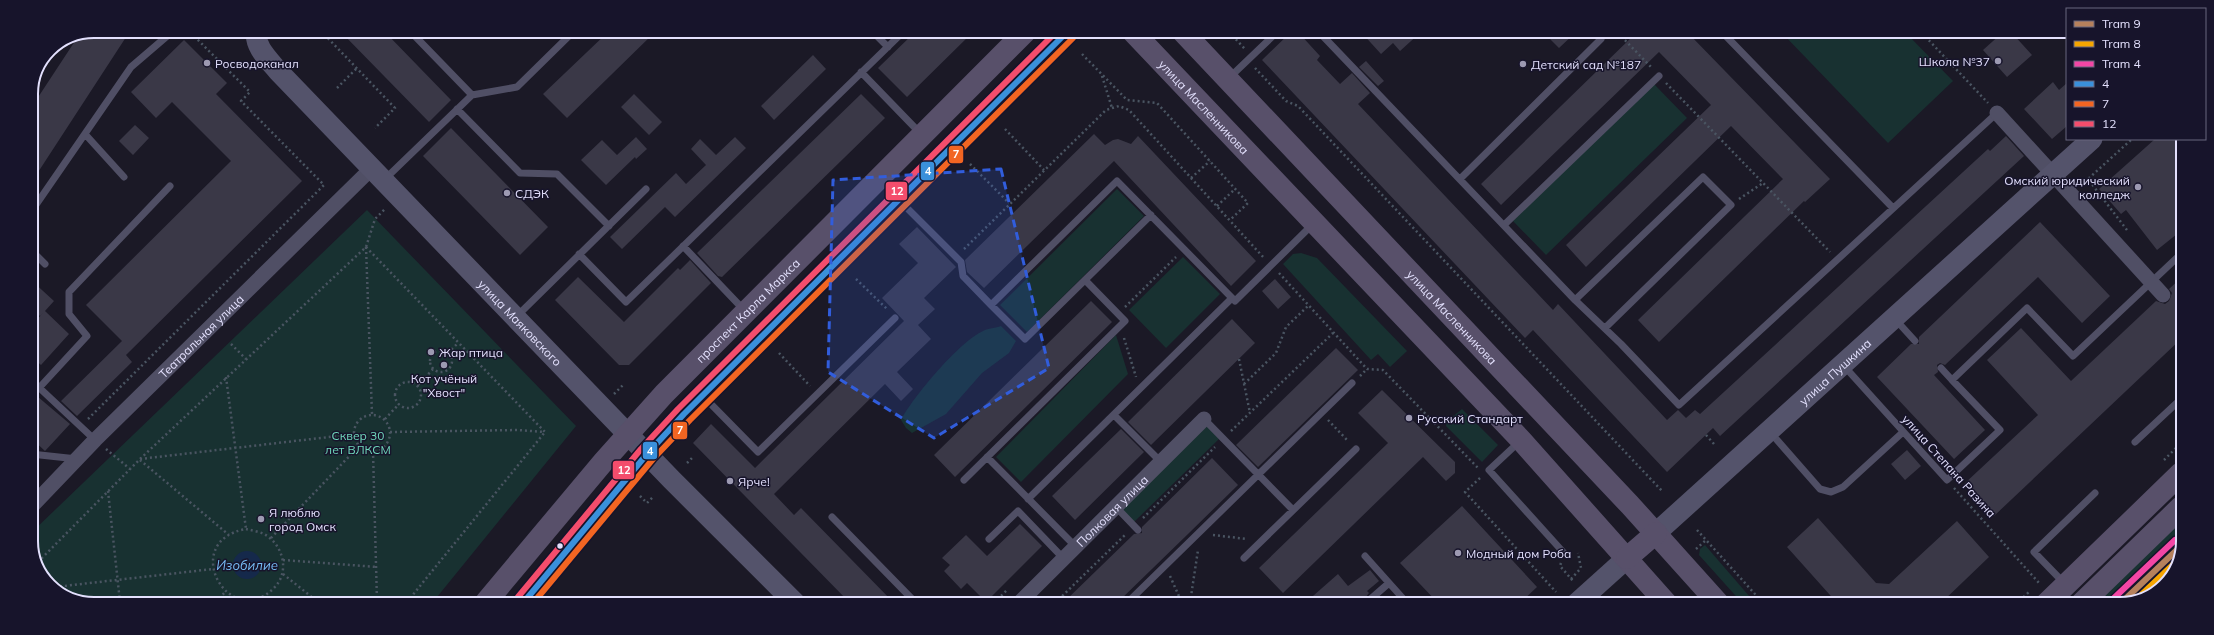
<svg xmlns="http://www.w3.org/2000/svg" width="2214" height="635" font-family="Mulish,sans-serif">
<rect width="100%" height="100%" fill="#1b1926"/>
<path fill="#183131" d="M1782,33h124l47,48 -65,62z
M1654,84l33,34 -141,137 -33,-34z
M1117,189l27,27 -117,116 -27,-27z
M367,210l209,216 -143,176h-355l-32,-20 -15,-37v-12z
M1301,253l16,5 90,93 -17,16 -12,-13 -7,6 -88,-96 10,-10z
M1183,257l37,37 -54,54 -37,-38z
M1001,326l15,15 -7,12 -27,20 -36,41 -34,19 -6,-5 -5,-8c12,-23 58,-78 82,-89 5,-3 13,-3 18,-5z
M1116,335l12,39 -107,108 -25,-25z
M1462,409l36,36 -16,17 -36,-36 1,-5z
M1205,424l14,15 -85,83 -14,-15z
M2181,520v37l-22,34 -39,13h-25z
M1705,545l51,59h-13l-44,-49 1,-6z"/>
<path fill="#15294b" d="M233 565a14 14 0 1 1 28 0a14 14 0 1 1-28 0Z"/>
<path fill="#3a3847" d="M94,31h36l-99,152v-75l46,-70z
M340,31h44l67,69 -22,22z
M608,32h47l-88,86 -24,-24z
M915,32h58l-66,65 -29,-29z
M1291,32h7l22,24 -3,4 23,24 12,-11 18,20 -12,11 195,206 5,-6 109,116 11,-10 8,8 9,-8 5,4 288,-265 2,2 16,-15 18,20 -304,280 -7,-8 -46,44 -134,-142 -8,8 -263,-278z
M1361,32h60l-21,19 -7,-8 -12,11z
M1556,32h2l17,1 -16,15 -9,-9z
M1636,33h52l142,146 -25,23 -1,-1 -145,141 -21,-22 145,-141 -52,-53 -145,141 -20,-22 145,-140 -52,-53 -158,153 -20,-21z
M2002,33h10l20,22 -25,22 -24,-27z
M184,40l43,43 -11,11 86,87 -176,174 6,7 -55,54 -16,-15 61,-60 -36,-36 145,-144 -59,-59 -16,16 -25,-26z
M813,55l13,14 -52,51 -13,-14z
M1366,61l18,20 -6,5 -19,-19z
M2053,82l6,8 8,-7v43l-15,13 -28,-30z
M634,94l28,28 -13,13 -28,-28z
M861,94l24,24 -163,159 -4,-1 -21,-23z
M135,125l14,13 -16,17 -14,-14z
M451,128l97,99 -28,28 -97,-99z
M1094,134l11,11 8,-5 5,-1 13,5 7,-8 118,125 -25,25 -117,-125 -130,127 -17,-16 -2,-12z
M636,137l11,12 -11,10 -1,-2 -29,28 -25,-25 21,-20 15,15z
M735,137l11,11 -71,69 -10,-10 -43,42 -12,-12 66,-64 10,11 20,-19 -15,-16 9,-10 16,16z
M2155,139h28l-1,91 -25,20 -31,-40 -5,4 -22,-25z
M2040,222l70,74 -28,27 -44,-46 -93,88 -5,-2 -3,2 1,7 -4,3 51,55 -31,29 -77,-82 34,-33h8v-7z
M917,227l39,40 -32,31 11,11 -17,16 13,14 -34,33 16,17 -12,12 -16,-17 -111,110 20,21 7,-7 93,95h-44l-157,-160 18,-19 44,44 149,-147 -22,-23 36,-35 -19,-19z
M690,260l21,23 -82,82h-10l-64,-65 23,-23 46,45 54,-54 2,2z
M2182,277v61l-188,178 -30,-32 74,-69 -51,-55 34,-32 50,53 85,-80 9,3 4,-3 3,-8 -3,-4z
M1275,279l16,18 -13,12 -16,-18z
M31,280l23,21 -9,10 24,23 -28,31 -10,-9v-30l12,-13 -3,3 -9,-9z
M1091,301l21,21 -157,155 -21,-22z
M1232,319l23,24 -104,102 -23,-23z
M1336,348l22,22 -100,97 -22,-22z
M1382,390l73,72v11l-9,8 -23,-24 -140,136 -24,-25 129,-125 -30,-30z
M31,391l39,33 -25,27 -14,-13z
M1121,429l23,23 -69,68 -23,-24z
M1907,450l14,16 -16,14 -14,-16z
M1212,458l26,27 -50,49 -71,69h-54l71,-69 8,-1v-6z
M1462,506l75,81 -17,16h-82l-38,-40z
M1818,518l58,65 13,1 68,-63 32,36 -49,47h-102l-51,-57z
M1020,524l22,22 -56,56 -19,-19 -6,6 -17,-18 6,-6 -8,-7 24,-23 21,21z
M1370,570l9,11 -12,10 2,2 -8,10h-56l33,-29 10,12z"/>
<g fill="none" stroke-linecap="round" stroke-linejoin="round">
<path stroke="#4a5562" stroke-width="2.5" stroke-dasharray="2 3" stroke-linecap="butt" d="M321,31l74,77 -20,20
M1229,32l16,17
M1618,33l34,35
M1922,33l66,70
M1082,54l45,46 30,3 91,100 -18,17
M1255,68l31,33 12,5 365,386
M1102,76l10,32
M1666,83l164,169
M337,88l20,-20
M1005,129l39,41
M970,164l39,39
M1191,178l19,-17
M1739,199l24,-16
M1217,206l18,-17
M2127,230l-39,-51 44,-40
M366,247l179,185
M366,247l6,167
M964,249l142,-139 13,-4 10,4 135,148
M1279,273l88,96 16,1 95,98
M856,279l31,30
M1125,307l51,-50
M1124,338l12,39
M231,344l15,15
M430 361a11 11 0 1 1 22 0a11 11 0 1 1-22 0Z
M448,353l10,-10
M779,353l31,33
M1239,359l11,54
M1360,376l7,-7
M226,377l20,152
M395 395a13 13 0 1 1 26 0a13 13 0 1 1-26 0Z
M1244,384l32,-31 10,-26 22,-21
M418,385l15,-16
M614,394l9,-9
M354 433a18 18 0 1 1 36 0a18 18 0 1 1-36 0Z
M88,419l236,-234 -83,-84 9,-9 -61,-61
M385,419l14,-15
M1328,420l20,21
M1231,431l102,-98
M390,432l128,-2 26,2
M1706,435l8,9
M106,449l24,20
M373,451l4,151
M140,459l215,-25
M140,460l89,75
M2164,460l17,-17
M687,463l7,-7
M1480,478l-15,14 91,100
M1954,488l85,95
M108,491l12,111
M640,496l7,7 7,-7
M1143,518l72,-71
M246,529c8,2 18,3 25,10 14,13 17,35 3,49 -45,45 -96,-47 -28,-59z
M1697,530l67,74
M1213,535l34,4
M271,538l89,-93
M1696,549l10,-9
M283,560l94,7
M38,562l102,-103 226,-212 9,-28 11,-11
M1561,563l-1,3 13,15
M283,574l35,28
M1170,576l12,27
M1571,579l10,-11 -3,-15
M55,587l158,-18
M261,598l5,4
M216,602l9,-10
M407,602l138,-170
M994,603l14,-14
M1055,603l71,-69
M1190,603l8,-53
M2016,604l14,-13"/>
<path stroke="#504f65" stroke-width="7" d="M410,31l62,64
M873,32l15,15
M1319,32l256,268 46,44 58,61 318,-292
M1723,33l170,175
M861,72l59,61
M1229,78l48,-46
M457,109l63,64 37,1 52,52
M85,134l39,43
M385,179l87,-84 45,-8 57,-56
M1460,179l141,-140
M901,202l60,60 2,14 28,29 126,-124 118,120 78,-77
M31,212l100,-145 42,-36
M1504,225l155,-149
M683,246l61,64
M31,250l14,14
M579,254l47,48 277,-270
M1575,300l128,-123 28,28 -126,123
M991,305l34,34 126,-124
M516,317l130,-128
M1895,319l20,22
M1844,366l103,114 53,-50 -48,-50 75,-72 46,48 109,-103
M1941,368l11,12
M31,380l64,60
M39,388l48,-52 -18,-22v-22l101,-106
M704,397l54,55 137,-134
M1114,415l47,47
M1204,419l89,91
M1770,432l50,57 11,3 12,-5 60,-55
M1519,442l-30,28 75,83
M2135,442l47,-44
M31,454l46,5
M987,457l89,90
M964,480l161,-159 -40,-41
M1028,499l204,-201
M1116,507l22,23
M832,517l84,86
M989,539l29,-28 46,48
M1365,556l42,47
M1244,558l112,-109
M2064,583l-30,-31 61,-59
M1127,603l225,-220
M1366,603l23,-20"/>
<g stroke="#504f65" stroke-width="15">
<path d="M1997,113l166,182"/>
<path id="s1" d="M31,507l64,-67 277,-272"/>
<path id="s2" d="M1019,603l185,-184"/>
</g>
<g stroke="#54536b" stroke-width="21">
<path id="s3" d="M257,31c-4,15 13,30 21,40l393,408 124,124"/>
<path id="s4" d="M1656,533l436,-394"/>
<path d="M1577,603l50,-45"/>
</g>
<g stroke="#58506a" stroke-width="22">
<path id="s5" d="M1133,32l388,408 146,164"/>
<path id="s6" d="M1183,32l447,473 89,99"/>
<path d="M1627,558l29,-25"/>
<path id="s7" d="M486,602l118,-141 60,-67 361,-362"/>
<path d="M524,602l123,-148 37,-40 383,-382"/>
<path d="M2046,604l135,-131"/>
<path d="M2081,604l100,-97"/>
</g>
<g stroke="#17142b" stroke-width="9">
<path id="bus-1" d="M524,602l123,-148 37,-40 383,-382"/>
</g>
<g stroke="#17142b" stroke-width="9">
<path id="bus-2" d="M534,602l119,-143 37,-39 383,-382"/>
</g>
<g stroke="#17142b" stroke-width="9">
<path id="bus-3" d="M518,597l123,-148 37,-40 378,-377"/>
</g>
<use href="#bus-1" stroke="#3a90db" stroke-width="6"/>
<use href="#bus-2" stroke="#f26522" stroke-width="6"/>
<use href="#bus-3" stroke="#f44d6c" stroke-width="6"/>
<g stroke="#17142b" stroke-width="9">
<path id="tram-1" d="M2120,604l61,-58"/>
</g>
<g stroke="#17142b" stroke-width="9">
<path id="tram-2" d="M2138,598l43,-41"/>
</g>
<g stroke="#17142b" stroke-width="9">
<path id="tram-3" d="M2114,598l61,-58"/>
</g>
<use href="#tram-1" stroke="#b6815c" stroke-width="6"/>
<use href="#tram-2" stroke="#f7a600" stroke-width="6"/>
<use href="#tram-3" stroke="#f346a5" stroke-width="6"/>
</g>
<path fill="#315ddc" fill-opacity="0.2" stroke="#315ddc" stroke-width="3" stroke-dasharray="8 5" stroke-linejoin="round" d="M1001,169l48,199 -115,70 -106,-66 5,-192z"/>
<g fill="#9d9ab2" stroke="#17142b" stroke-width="1.5">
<circle cx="1998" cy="61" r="4"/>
<circle cx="207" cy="63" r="4"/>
<circle cx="1523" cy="64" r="4"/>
<circle cx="2138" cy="187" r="4"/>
<circle cx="507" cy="193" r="4"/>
<circle cx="431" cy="352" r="4"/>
<circle cx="444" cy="365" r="4"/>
<circle cx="1409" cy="418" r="4"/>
<circle cx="730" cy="481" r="4"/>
<circle cx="261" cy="519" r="4"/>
<circle cx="1458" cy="553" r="4"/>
</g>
<circle fill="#e3e0fd" stroke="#17142b" stroke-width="1.5" cx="560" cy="546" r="3.5"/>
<g text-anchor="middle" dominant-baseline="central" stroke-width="3" stroke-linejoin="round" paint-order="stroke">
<g font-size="12" fill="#e3e0fd" stroke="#17142b" text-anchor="start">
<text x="1990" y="61" text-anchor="end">Школа №37</text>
<text x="215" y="63">Росводоканал</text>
<text x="1531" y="64">Детский сад №187</text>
<text x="2130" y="180" text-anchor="end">Омский юридический<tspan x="2130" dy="14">колледж</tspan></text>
<text x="515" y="193">СДЭК</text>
<text x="439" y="352">Жар птица</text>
<text x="444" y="378" text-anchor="middle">Кот учёный<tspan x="444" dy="14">"Хвост"</tspan></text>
<text x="1417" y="418">Русский Стандарт</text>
<text x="738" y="481">Ярче!</text>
<text x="269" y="512">Я люблю<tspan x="269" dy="14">город Омск</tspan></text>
<text x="1466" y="553">Модный дом Роба</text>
</g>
<g font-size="12" fill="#e3e0fd" stroke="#17142b">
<text stroke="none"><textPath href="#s5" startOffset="103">улица Масленникова</textPath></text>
<text stroke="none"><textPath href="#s7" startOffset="392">проспект Карла Маркса</textPath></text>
<text stroke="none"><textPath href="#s6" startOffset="392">улица Масленникова</textPath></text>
<text stroke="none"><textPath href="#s3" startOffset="396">улица Маяковского</textPath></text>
<text stroke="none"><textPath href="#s1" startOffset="241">Театральная улица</textPath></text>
<text stroke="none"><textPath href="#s4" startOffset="241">улица Пушкина</textPath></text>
<text transform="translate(1949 466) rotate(48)">улица Степана Разина</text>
<text stroke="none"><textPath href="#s2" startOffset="131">Полковая улица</textPath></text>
</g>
<g font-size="12" fill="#70d9bd" stroke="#17142b">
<text x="358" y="435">Сквер 30<tspan x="358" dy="14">лет ВЛКСМ</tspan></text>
</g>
<g font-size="13" font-style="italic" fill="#76bcf4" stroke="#17142b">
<text x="247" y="565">Изобилие</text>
</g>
</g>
<path d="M0 0H2214V635H0ZM94 38H2120A56 56 0 0 1 2176 94V541A56 56 0 0 1 2120 597H94A56 56 0 0 1 38 541V94A56 56 0 0 1 94 38Z" fill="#17142b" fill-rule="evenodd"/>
<path fill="none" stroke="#e3e0fd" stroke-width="2" d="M94 38H2120A56 56 0 0 1 2176 94V541A56 56 0 0 1 2120 597H94A56 56 0 0 1 38 541V94A56 56 0 0 1 94 38Z"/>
<g stroke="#17142b" stroke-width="1.5">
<rect x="948" y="145" width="16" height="19" rx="4" fill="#f26522"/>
<rect x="920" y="161" width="15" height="20" rx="4" fill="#3a90db"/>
<rect x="885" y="181" width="23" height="20" rx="4" fill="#f44d6c"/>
<rect x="672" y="421" width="16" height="19" rx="4" fill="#f26522"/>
<rect x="642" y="441" width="16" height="19" rx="4" fill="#3a90db"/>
<rect x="612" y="460" width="23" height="20" rx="4" fill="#f44d6c"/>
</g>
<g font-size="11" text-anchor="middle" font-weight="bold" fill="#fff">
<text x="956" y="158">7</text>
<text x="928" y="175">4</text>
<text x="897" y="195">12</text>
<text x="680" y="434">7</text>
<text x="650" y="455">4</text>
<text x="624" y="474">12</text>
</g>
<rect x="2066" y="8" width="140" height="132" fill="#17142b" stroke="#69667f"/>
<rect x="2074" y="21" width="20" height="6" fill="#b6815c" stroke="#69667f"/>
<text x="2102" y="28" font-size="12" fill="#e3e0fd">Tram 9</text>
<rect x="2074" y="41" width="20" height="6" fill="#f7a600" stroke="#69667f"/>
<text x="2102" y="48" font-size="12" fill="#e3e0fd">Tram 8</text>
<rect x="2074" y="61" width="20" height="6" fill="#f346a5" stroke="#69667f"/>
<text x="2102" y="68" font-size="12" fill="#e3e0fd">Tram 4</text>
<rect x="2074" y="81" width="20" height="6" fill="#3a90db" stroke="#69667f"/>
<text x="2102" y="88" font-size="12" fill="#e3e0fd">4</text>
<rect x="2074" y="101" width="20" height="6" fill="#f26522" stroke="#69667f"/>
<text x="2102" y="108" font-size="12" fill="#e3e0fd">7</text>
<rect x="2074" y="121" width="20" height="6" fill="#f44d6c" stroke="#69667f"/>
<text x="2102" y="128" font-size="12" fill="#e3e0fd">12</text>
</svg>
